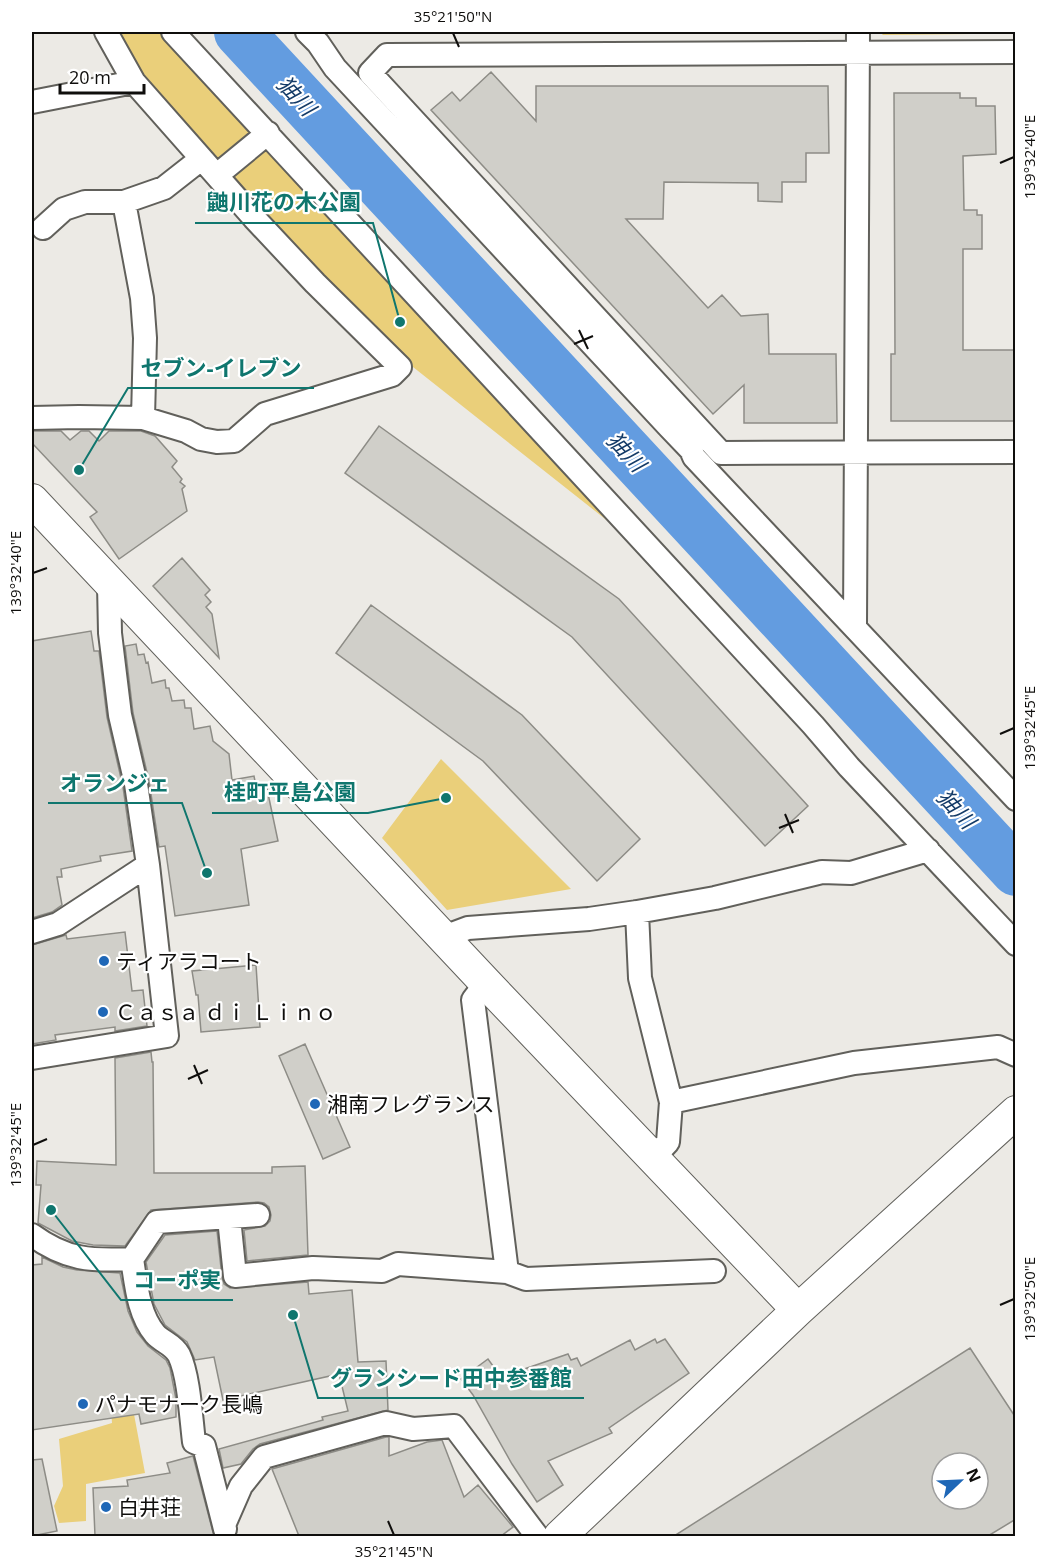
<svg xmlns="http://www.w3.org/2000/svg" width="1047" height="1568" font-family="'Open Sans','Noto Sans JP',sans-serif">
<rect width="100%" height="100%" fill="#eceae5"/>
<path fill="#eacf7a" d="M116,32h48l96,102 -42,31 -89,-109z
M880,32h90l1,2 -88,1z
M268,144l365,397 -220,-174 -90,-90 -95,-102z
M441,759l130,130 -124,21 -65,-72z
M124,1361l21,112 -59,11v37l-27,2 -5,-17 9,-20 -4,-47 53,-16 -4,-59z"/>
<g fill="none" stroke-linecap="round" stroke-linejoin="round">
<path stroke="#639ce0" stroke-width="50" d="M239,32l777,839"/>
</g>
<path fill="#d0cfc9" stroke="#8d8c86" stroke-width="1.5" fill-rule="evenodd" d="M491,72l45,49v-35h292l1,67h-23v29h-24v20l-24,-1v-18l-94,-1 -1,37h-37l82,89 14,-13 19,21 27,-2 1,40h67l1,69h-93v-38l-31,29 -282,-304 21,-18 8,9z
M894,93h66v5h16v8h19l1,48 -33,2 1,54h13v5h5v34h-19v101h53v71h-125v-67h4z
M379,426l240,173 189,207 -43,40 -193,-209 -227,-164z
M32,431h29l9,9 11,-9h8l10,10 10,-10h32l14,5 22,25 -5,6 10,12 -2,3 5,4 -3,3 5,22 -68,48 -29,-42 7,-5 -65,-69z
M182,558l28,32 -5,5 6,7 -5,5 6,7 7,44 -66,-72z
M371,605l151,110 118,124 -43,42 -114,-120 -147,-108z
M91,631l3,20h5l8,66 16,70 9,64 -32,5 1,5 -40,8 1,8h-5l5,28 -10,7 -20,6v-277z
M136,644l2,11 6,-1 2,9 2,-1 4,21 13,-3 1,8h3l3,13 12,-1 1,8h6l3,21 16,-3 3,15 16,13 3,26 22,-4 2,10 10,-2 12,57 -37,8 8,56 -74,11 -10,-70 -6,1 -10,-66 -16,-68 -8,-67z
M125,932l7,59 11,-1 4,36 -32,5v-4l-60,8 1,5 -24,4v-99l34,-10 1,4z
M256,965l4,62 -59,5 -3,-37h-2l-4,-24z
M305,1044l45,103 -27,12 -44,-103z
M151,1052l1,10h1l1,111h118v-6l33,-1 3,89 -61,6 -3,-31 21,-4 5,-5 1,-6 -2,-8 -5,-4 -6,-1 -107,8 -26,36 -32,-1 -21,-4 -34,-18 3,-38h-5l1,-24 79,4 -1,-107z
M217,1231l5,46 2,7 6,4 78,-6 1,12 43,-4 6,72 28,-1 2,49 -128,34 -7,5 -12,15 -18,4 -4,-19 104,-29 -1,-3 26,-6 -9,-37 -116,26 -9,-43 -19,3 -8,-18 -22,-17 -11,-21 -8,-42 19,-27z
M42,1257l21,10 14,3 43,3 8,38 9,21 11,14 18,14 4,8 6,31v18l-35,7 -2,-10 -107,16v-165l10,-1z
M655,1339l2,4 8,-4 24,34 -80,55 3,5 -64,28 15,24 -26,17 -25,-38 -39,-69 -12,-16 27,-20 13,18 67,-23 3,6 6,-2 4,8 49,-26 5,10z
M970,1348l46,70v101l-28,17h-314zM942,1463h36v36h-36z
M386,1437h3v19l38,-14 15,-2 22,57 14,-12 35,42 -12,9h-202l-27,-67z
M193,1456l21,80h-119l-2,-48 35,-2 -1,-6 43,-7 -3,-10z
M42,1459l15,72 -25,5v-76z"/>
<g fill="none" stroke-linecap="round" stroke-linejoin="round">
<g stroke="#61605b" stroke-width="26">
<path id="street" d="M106,32l28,50
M173,32l640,693 36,42 167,177
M307,32l11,11 17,25 334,359 22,23 3,7 322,342
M1016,52l-629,3 -17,18 351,380 295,-1
M32,102l102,-20 120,136 61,65 85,84 -8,8 -127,39 -31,27 -17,1 -16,-3 -15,-8 -43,-13 -64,-1 -47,1
M217,175l51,-42
M124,202l18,96 3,40 -2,80
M43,228l21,-19 21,-7h39l40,-14 37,-29
M855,626l3,-594
M637,912l3,66 31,124 -3,40 -15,16
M32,932l26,-8 90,-59
M444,937l24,-9 121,-9 48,-7 78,-14 107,-26 29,1 77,-23
M486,983l-13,17 34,272
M32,1058l135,-22 -19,-171 -12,-81 -16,-69 -10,-82 -1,-49
M671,1102l183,-39 144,-16 18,8
M229,1218l6,58 78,-8 69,3 16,-7 109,8 19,7 188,-8
M32,1235c34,25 59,26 100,24
M224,1525l-20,-79 -10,-4c-3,-24 -5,-66 -15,-87 -6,-11 -17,-13 -24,-21 -17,-20 -19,-51 -23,-75l25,-37 101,-7
M225,1529l-1,-4 17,-39 23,-29 122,-34 27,6 41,-3 83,110"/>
</g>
<g stroke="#61605b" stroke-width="34">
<path id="secondary" d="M32,500l454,483 312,327
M560,1536l238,-226 218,-198"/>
</g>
<use href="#street" stroke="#fff" stroke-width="22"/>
<use href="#secondary" stroke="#fff" stroke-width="32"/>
</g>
<path fill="none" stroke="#0f0e0c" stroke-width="2" d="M453,33l6,14M1000,163l14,-6M579,330l9,19M574,344l19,-8M33,573l14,-5M1000,734l14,-6M785,814l8,19M779,828l20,-8M194,1065l8,19M188,1079l20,-9M33,1145l14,-6M1000,1305l14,-6M388,1521l6,14"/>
<g fill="#1e67b7" stroke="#fff" stroke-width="2">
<circle cx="104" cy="961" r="6"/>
<circle cx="103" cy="1012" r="6"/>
<circle cx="315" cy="1104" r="6"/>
<circle cx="83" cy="1404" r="6"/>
<circle cx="106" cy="1507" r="6"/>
</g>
<g text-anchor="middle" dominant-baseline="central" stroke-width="4.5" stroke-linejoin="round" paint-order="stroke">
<g font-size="21" fill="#0f0e0c" stroke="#fff" text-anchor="start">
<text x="116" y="961">ティアラコート</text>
<text x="115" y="1012">Ｃａｓａ ｄｉ Ｌｉｎｏ</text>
<text x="327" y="1104">湘南フレグランス</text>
<text x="95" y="1404">パナモナーク長嶋</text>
<text x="118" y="1507">白井荘</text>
</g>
<g font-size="22" font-style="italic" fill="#143b68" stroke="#fff">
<text transform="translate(297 95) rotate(47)">㹨川</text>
<text transform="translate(627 451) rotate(47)">㹨川</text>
<text transform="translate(957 808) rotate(47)">㹨川</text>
</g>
</g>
<path fill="none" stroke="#0f766e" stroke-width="2" d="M400 322L373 223H195M79 470L128 388H314M207 873L182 803H48M446 798L368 813H212M51 1210L121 1300H233M293 1315L318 1398H584"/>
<g fill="#0f766e" stroke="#fff" stroke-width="2">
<circle cx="400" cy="322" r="6"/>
<circle cx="79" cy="470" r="6"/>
<circle cx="207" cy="873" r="6"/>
<circle cx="446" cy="798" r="6"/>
<circle cx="51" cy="1210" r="6"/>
<circle cx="293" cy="1315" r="6"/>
</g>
<g font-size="22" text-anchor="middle" font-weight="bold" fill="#0f766e" stroke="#fff" stroke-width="4.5" stroke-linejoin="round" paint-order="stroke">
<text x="284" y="210">鼬川花の木公園</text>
<text x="221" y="376">セブン-イレブン</text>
<text x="115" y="791">オランジェ</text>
<text x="290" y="800">桂町平島公園</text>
<text x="177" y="1288">コーポ実</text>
<text x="451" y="1386">グランシード田中参番館</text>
</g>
<rect width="1047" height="1568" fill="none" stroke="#ffffff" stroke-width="66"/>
<g transform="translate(960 1481) rotate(67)"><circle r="28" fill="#ffffff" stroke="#9f9f9e" stroke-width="1.5"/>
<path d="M0-4.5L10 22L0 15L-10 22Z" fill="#1e67b7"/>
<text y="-9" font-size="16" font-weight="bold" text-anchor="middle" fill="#0f0e0c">N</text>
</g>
<path d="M60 84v9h84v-9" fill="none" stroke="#0f0e0c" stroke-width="3"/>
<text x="69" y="84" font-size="18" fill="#0f0e0c" stroke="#ffffff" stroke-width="4.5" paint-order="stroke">20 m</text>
<rect x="33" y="33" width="981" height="1502" fill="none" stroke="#0f0e0c" stroke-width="2"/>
<g font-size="15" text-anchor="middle" fill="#0f0e0c">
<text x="453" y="22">35°21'50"N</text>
<text transform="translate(1030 157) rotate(-90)" y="5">139°32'40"E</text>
<text transform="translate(16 573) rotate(-90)" y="5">139°32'40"E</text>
<text transform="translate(1030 728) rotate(-90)" y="5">139°32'45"E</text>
<text transform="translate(16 1145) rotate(-90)" y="5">139°32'45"E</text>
<text transform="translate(1030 1299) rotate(-90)" y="5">139°32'50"E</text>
<text x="394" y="1557">35°21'45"N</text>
</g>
</svg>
